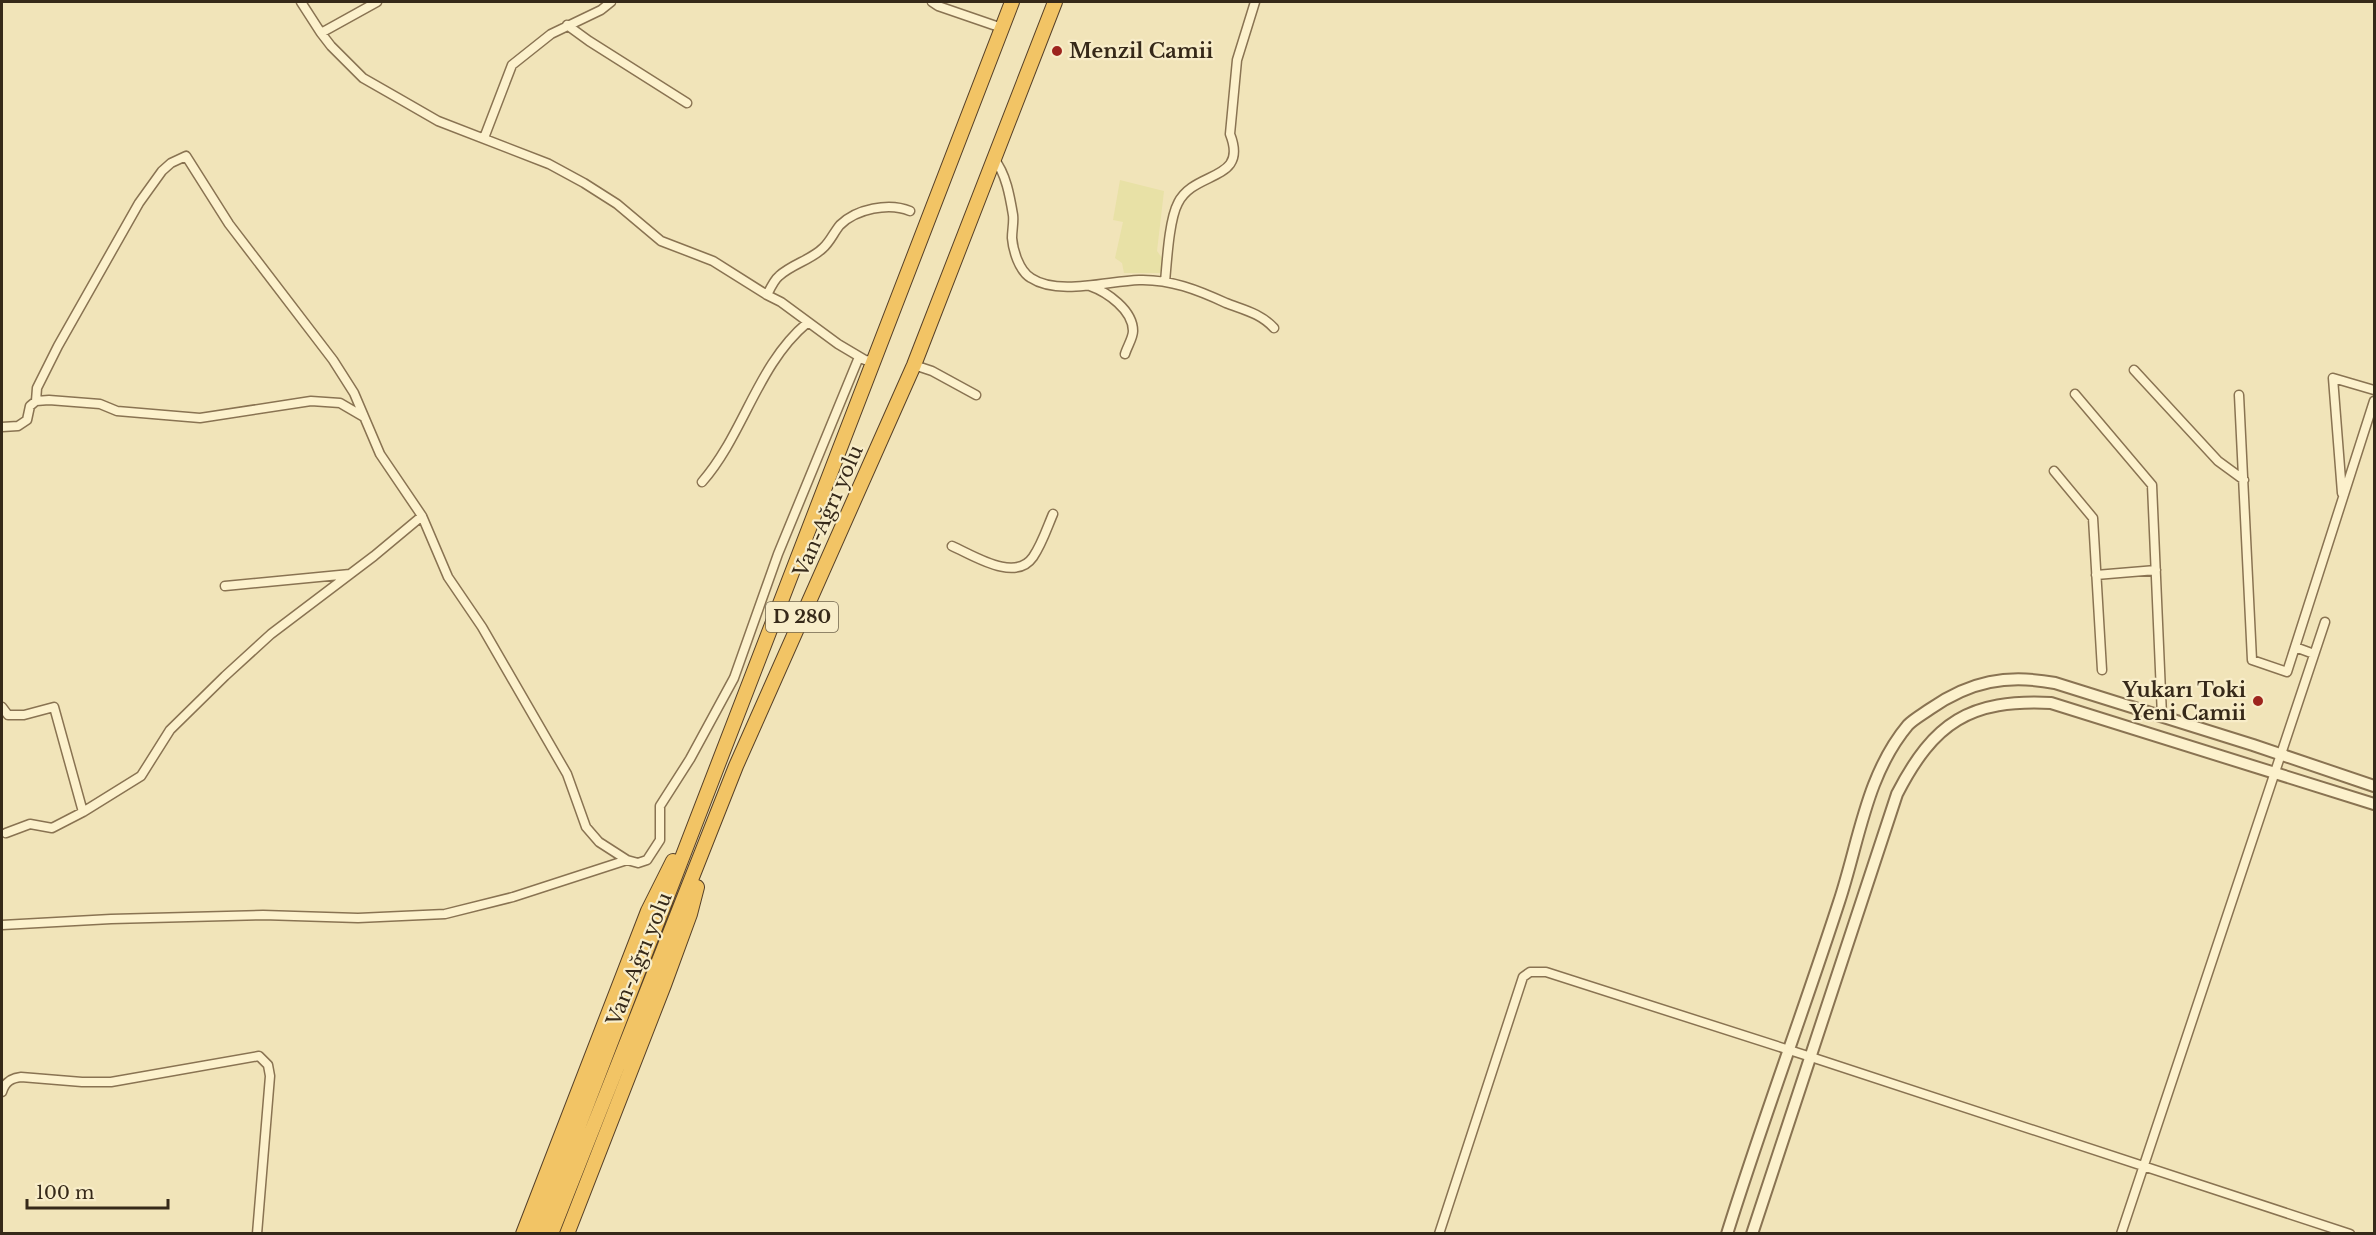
<svg xmlns="http://www.w3.org/2000/svg" width="2376" height="1235" font-family="'Libre Baskerville',serif">
<rect width="100%" height="100%" fill="#f1e4b9"/>
<path fill="#e8e1a6" d="M1120,180l44,11 -7,60 5,7 2,11 -3,4h-37l-2,-10 -7,-5 8,-36 -10,-2z"/>
<g fill="none" stroke-linecap="round" stroke-linejoin="round">
<g stroke="#897352" stroke-width="11">
<path id="minor" d="M301,2l20,31
M377,2l-56,31 10,13 32,32 35,20 40,23 111,43 35,19 33,21 44,37 52,20 54,34 14,7 57,42 27,16 9,1
M932,2l6,4 64,22
M567,25l22,16 98,62
M484,138l28,-73 39,-31 50,-24 10,-8
M994,159c12,14 16,38 19,56 1,7 -1,15 -1,23 1,12 7,33 19,40 27,18 77,3 108,2 31,-1 59,10 87,23 18,7 34,10 48,25
M1165,282c2,-21 4,-62 13,-79 16,-33 71,-21 52,-69l7,-74 18,-58
M1090,286c17,6 43,24 43,45 0,7 -6,16 -8,23
M767,295c3,-6 7,-15 12,-19 13,-12 32,-16 44,-28 7,-6 11,-16 17,-23 16,-16 49,-23 70,-14
M914,365l18,6 44,24
M2134,370l84,91 26,19
M2075,394l77,91 10,231
M2239,395l13,265 35,12 87,-271
M36,401l1,-13 21,-42 81,-143 23,-32 9,-8 15,-7 43,68 104,136 21,33 26,61 42,62 26,61 34,50 85,147 19,53 13,15 28,18 11,3 9,-3 13,-20v-34l30,-47 44,-81 44,-124 81,-197
M2,427l16,-1 9,-6 3,-14 6,-5 13,-1 51,4 17,7 83,7 111,-17 29,2 24,14
M2054,471l39,47 9,152
M702,482c42,-48 55,-117 105,-159
M2342,493l-9,-115 41,12
M952,546c21,9 63,37 81,11 9,-13 14,-29 20,-43
M2096,575l60,-5
M225,586l125,-12
M2295,647l19,7
M2,707l6,8h16l30,-8 29,105
M6,833l24,-9 22,4 31,-16 58,-36 29,-46 55,-54 46,-42 103,-78 48,-40
M2,925l109,-6 152,-4 95,3 87,-4 68,-17 114,-37
M2,1092c3,-10 9,-14 19,-15l61,5h29l148,-26 9,9 2,11 -13,158
M1439,1234l84,-257 7,-5h16l265,85 539,177
M2121,1234l204,-612"/>
</g>
<g stroke="#897352" stroke-width="14">
<path id="tertiary" d="M1727,1234c35,-112 76,-221 112,-332 20,-60 27,-127 69,-177 6,-6 15,-11 22,-16 40,-28 77,-35 125,-26l198,62 121,41
M1752,1234l145,-440c37,-72 73,-95 154,-91l323,101"/>
</g>
<g stroke="#564028" stroke-width="16">
<path id="trunk" d="M523,1234l125,-323 25,-50
M537,1234l475,-1232
M551,1234l185,-468 178,-401 141,-363
M567,1234l97,-249 26,-71 7,-27"/>
</g>
<use href="#minor" stroke="#fcf1cc" stroke-width="8"/>
<use href="#tertiary" stroke="#fcf1cc" stroke-width="10"/>
<use href="#trunk" stroke="#f2c465" stroke-width="14"/>
</g>
<g fill="#9d241d" stroke="#f8edc9" stroke-width="2">
<circle cx="1057" cy="51" r="6"/>
<circle cx="2258" cy="701" r="6"/>
</g>
<g text-anchor="middle" dominant-baseline="central" stroke-width="4.5" stroke-linejoin="round" paint-order="stroke">
<rect fill="#f8edc9" stroke="#70644e" stroke-width="1.5" x="766" y="602" width="72" height="30" rx="4.5"/>
<g font-size="18" font-weight="bold" fill="#362919">
<text x="802" y="617">D 280</text>
</g>
<g font-size="20" font-weight="bold" fill="#362919" stroke="#f8edc9" text-anchor="start">
<text x="1069" y="51">Menzil Camii</text>
<text x="2246" y="690" text-anchor="end">Yukarı Toki<tspan x="2246" dy="23">Yeni Camii</tspan></text>
</g>
<g font-size="20" fill="#362919" stroke="#f8edc9">
<text transform="translate(828 511) rotate(-66)">Van-Ağrı yolu</text>
<text transform="translate(639 959) rotate(-68)">Van-Ağrı yolu</text>
</g>
</g>
<rect width="2376" height="1235" fill="none" stroke="#362919" stroke-width="6"/>
<path d="M27 1199v9h141v-9" fill="none" stroke="#362919" stroke-width="3"/>
<text x="36" y="1199" font-size="18" fill="#362919" stroke="#f8edc9" stroke-width="4.5" paint-order="stroke">100 m</text>
</svg>
